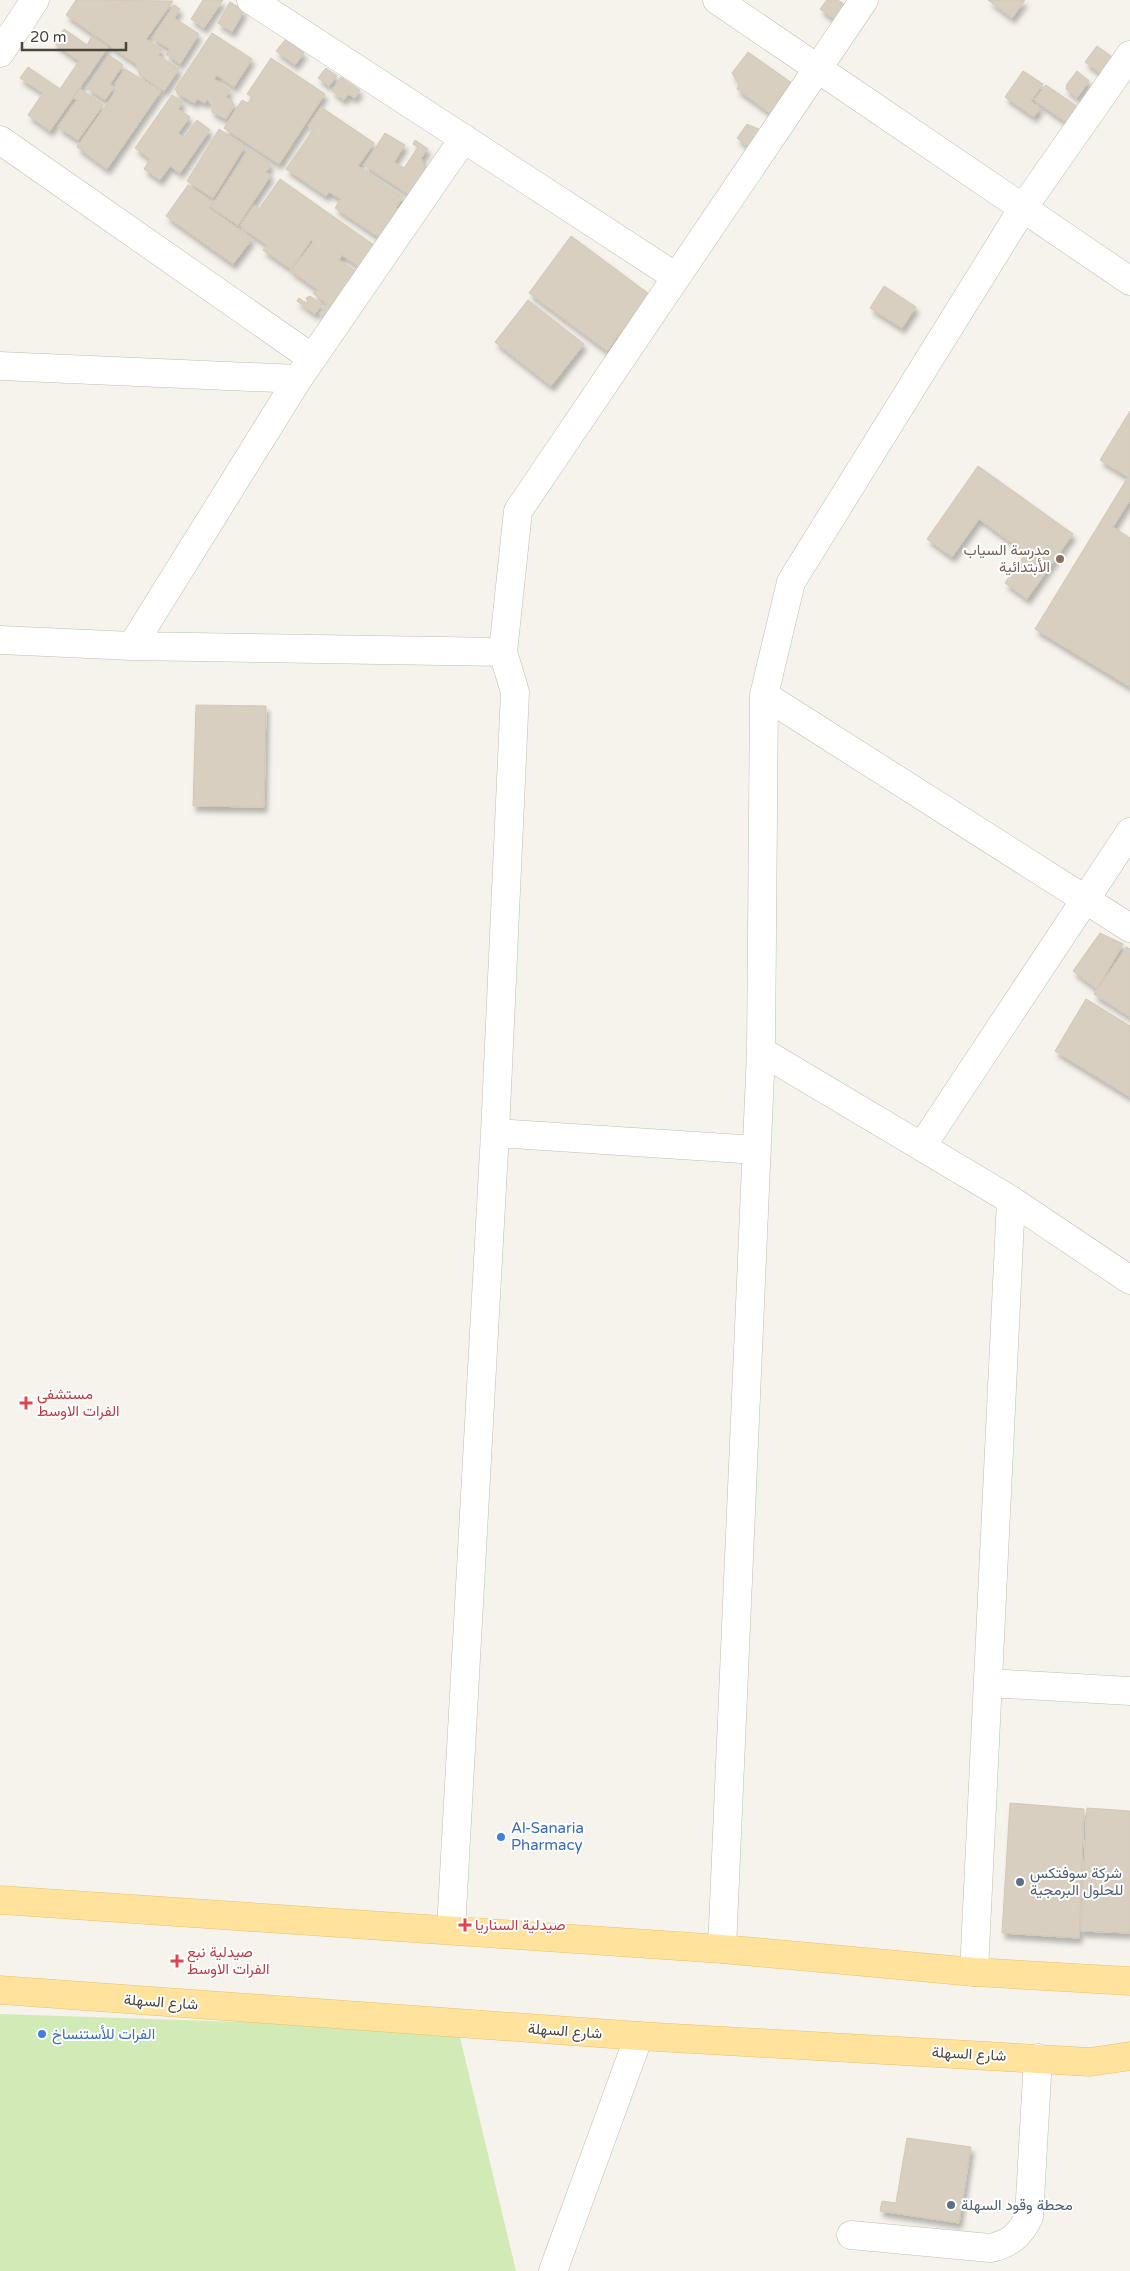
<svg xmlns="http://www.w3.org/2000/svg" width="1130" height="2271" font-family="'Varela Round',Vazirmatn,sans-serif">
<defs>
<filter id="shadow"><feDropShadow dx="3" dy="5.5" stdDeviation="2.5" flood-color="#0004"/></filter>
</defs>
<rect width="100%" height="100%" fill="#f6f3ec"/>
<path fill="#d2eab5" d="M0,2014l458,15 58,242h-516z"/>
<path fill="#d8cfc1" stroke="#d3c7b4" filter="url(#shadow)" d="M76,0l97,1 -27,38 16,11 -4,5 21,14 -15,22 -24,-16 -4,-11 -70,-49z
M203,0h20l-19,28 -13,-9z
M827,0h11l7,5 -11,14 -14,-10z
M988,0h37l-13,18z
M230,2l14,9 -12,21 -14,-9z
M174,5l6,4 -6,9 25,16 -19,30 -14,-10 4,-5 -18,-11z
M64,29l23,16 5,-9 16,11 -58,84 -22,-16 15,-22 -23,-15 8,-11 32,22 19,-28 -25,-18z
M212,33l40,26 -18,28 -17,-12 -3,4 16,11 -4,7 6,4 2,5 -8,13 -14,-7v-6l-5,-7 -2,4 -8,-4 -2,4 -17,-9 -3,-5z
M286,39l18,14 -9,12 -19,-14z
M1097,46l18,13 -12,16 -18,-13z
M748,52l45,32 -22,30 -34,-25 2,-5 -7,-11z
M109,55l14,10 -13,19 4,3 -9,13 -18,-12z
M271,58l54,36 -46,70 -55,-36 18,-28 6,3 4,-6 -5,-3z
M326,68l11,8 -8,10 -11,-8z
M125,69l36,22 -54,78 -30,-22 42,-60 -4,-3z
M1023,71l20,13 -12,17 9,7 -6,9 -29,-20z
M1077,71l12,10 -12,17 -11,-9 1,-5z
M341,77l19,13 -5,8 -7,-4 -4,6 -12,-9z
M1046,85l32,22 -11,16 -33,-23z
M79,88l24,17 -25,35 -20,-13 19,-27 -4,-2z
M172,95l11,7 -5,7 12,8 -12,16 6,5 13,-18 13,10 -30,43 -10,-7 -10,14 -16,-11 6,-10 -15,-11z
M321,107l53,36 -16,23 45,31 -7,11 9,6 -19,28 -51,-34 6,-9 -12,-7 -3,4 -40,-27 27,-39 -5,-4z
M747,124l16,7 -13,17 -13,-10z
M219,129l26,17 -32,52 -26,-17z
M385,133l20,12 -11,17 10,6 14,-21 -5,-3 2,-4 13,9 -7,9 4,9 8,2 -19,29 -50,-33z
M249,149l22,15 -5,8 5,3 -33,50 -27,-18z
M280,179l98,69 -15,22 -21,-15 -3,5 16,11 -10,15 7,5 -22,30 -11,-7 8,-10 -14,-11 5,-3 -27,-19 22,-29 -2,-2 -20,29 -28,-19 4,-5 -27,-19 14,-21 5,4z
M188,185l25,18 -4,5 43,31 -19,25 -67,-48z
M571,236l78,58 -42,57 -78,-58z
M884,286l32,21 -14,21 -32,-20z
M310,296l12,9 -7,9 -18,-13 2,-3 7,5 2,-1 -2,-4z
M528,300l56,44 -33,42 -56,-44z
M1130,411v89l-17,27 17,11v149l-95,-58 93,-152 -28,-17z
M978,466l95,68 -46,65 -22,-16 21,-30 -47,-34 -27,38 -25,-18z
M196,705l70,1 -2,101 -71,-1z
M1100,933l23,11 -26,45 -24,-18z
M1127,947l3,2v68l-36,-23z
M1086,999l44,27v71l-75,-46z
M1010,1803l74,6 -5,129 -77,-5z
M1087,1808l43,3v122l-49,-2z
M907,2138l64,9 -12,76 -79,-12 2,-10 14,2z"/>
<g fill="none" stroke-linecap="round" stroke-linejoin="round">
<g stroke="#c2bbae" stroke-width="29">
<path id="minor" d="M251,0l425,277
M717,0l413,281
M0,53l35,-53
M0,140l312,218
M0,366l298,13
M0,640l132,6 371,6
M132,646l166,-267 166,-241
M764,695l366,233
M761,1051l250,149 119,80
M495,1133l262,17
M922,1146l208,-314
M988,1683l142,8
M451,1930l44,-797 20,-441 -12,-40 15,-141 346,-511
M722,1949l39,-898 3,-356 27,-113 232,-374 107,-153
M974,1972l37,-772
M851,2235l139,13c20,-4 30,-13 39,-31l9,-159
M553,2271l86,-235"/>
</g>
<g stroke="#e6c16a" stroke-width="29">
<path id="major" d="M0,1900l722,49 252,23 156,9
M0,1990l639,46 451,26 40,-6"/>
</g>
<use href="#minor" stroke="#fff" stroke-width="28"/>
<use href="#major" stroke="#ffe39c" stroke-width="28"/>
</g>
<circle fill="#8d6e63" stroke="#fff" stroke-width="2" cx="1060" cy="559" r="5"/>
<g fill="#e0444e" stroke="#fff" stroke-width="2">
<path d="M23.5 1395.5h5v5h5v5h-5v5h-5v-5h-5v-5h5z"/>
<path d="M462.5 1917.5h5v5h5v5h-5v5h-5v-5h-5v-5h5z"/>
<path d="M174.5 1953.5h5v5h5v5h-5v5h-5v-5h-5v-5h5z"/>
</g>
<g fill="#3f7fe0" stroke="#fff" stroke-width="2">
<circle cx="501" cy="1837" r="5"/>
<circle cx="42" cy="2034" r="5"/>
</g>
<g fill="#5c6f8a" stroke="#fff" stroke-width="2">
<circle cx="1020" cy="1882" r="5"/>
<circle cx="951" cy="2205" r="5"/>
</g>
<g text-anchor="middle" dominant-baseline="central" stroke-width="4" stroke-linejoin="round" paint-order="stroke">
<g font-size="15" fill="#785e54" stroke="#fff" text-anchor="end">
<text x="1050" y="550">مدرسة السياب<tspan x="1050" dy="17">الأبتدائية</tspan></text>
</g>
<g font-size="15" fill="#be3a42" stroke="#fff" text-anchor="start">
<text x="37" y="1394">مستشفى<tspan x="37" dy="17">الفرات الاوسط</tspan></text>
<text x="475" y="1925">صيدلية السناريا</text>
<text x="187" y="1952">صيدلية نبع<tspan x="187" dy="17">الفرات الاوسط</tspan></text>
</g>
<g font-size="15" fill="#366cbe" stroke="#fff" text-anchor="start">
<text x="511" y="1828">Al-Sanaria<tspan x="511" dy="17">Pharmacy</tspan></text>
<text x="52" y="2034">الفرات للأستنساخ</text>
</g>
<g font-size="15" fill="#4e5e75" stroke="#fff" text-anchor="start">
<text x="1030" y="1873">شركة سوفتكس<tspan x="1030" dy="17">للحلول البرمجية</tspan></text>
<text x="961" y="2205">محطة وقود السهلة</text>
</g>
<g font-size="15" fill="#4b4439" stroke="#fff">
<text transform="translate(161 2002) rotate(4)">شارع السهلة</text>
<text transform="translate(565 2031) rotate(4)">شارع السهلة</text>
<text transform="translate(969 2054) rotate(3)">شارع السهلة</text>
</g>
</g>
<path d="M22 42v8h104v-8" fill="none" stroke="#4b4439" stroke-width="2.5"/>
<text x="30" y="42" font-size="15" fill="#4b4439" stroke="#ffffff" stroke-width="4" paint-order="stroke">20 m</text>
</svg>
